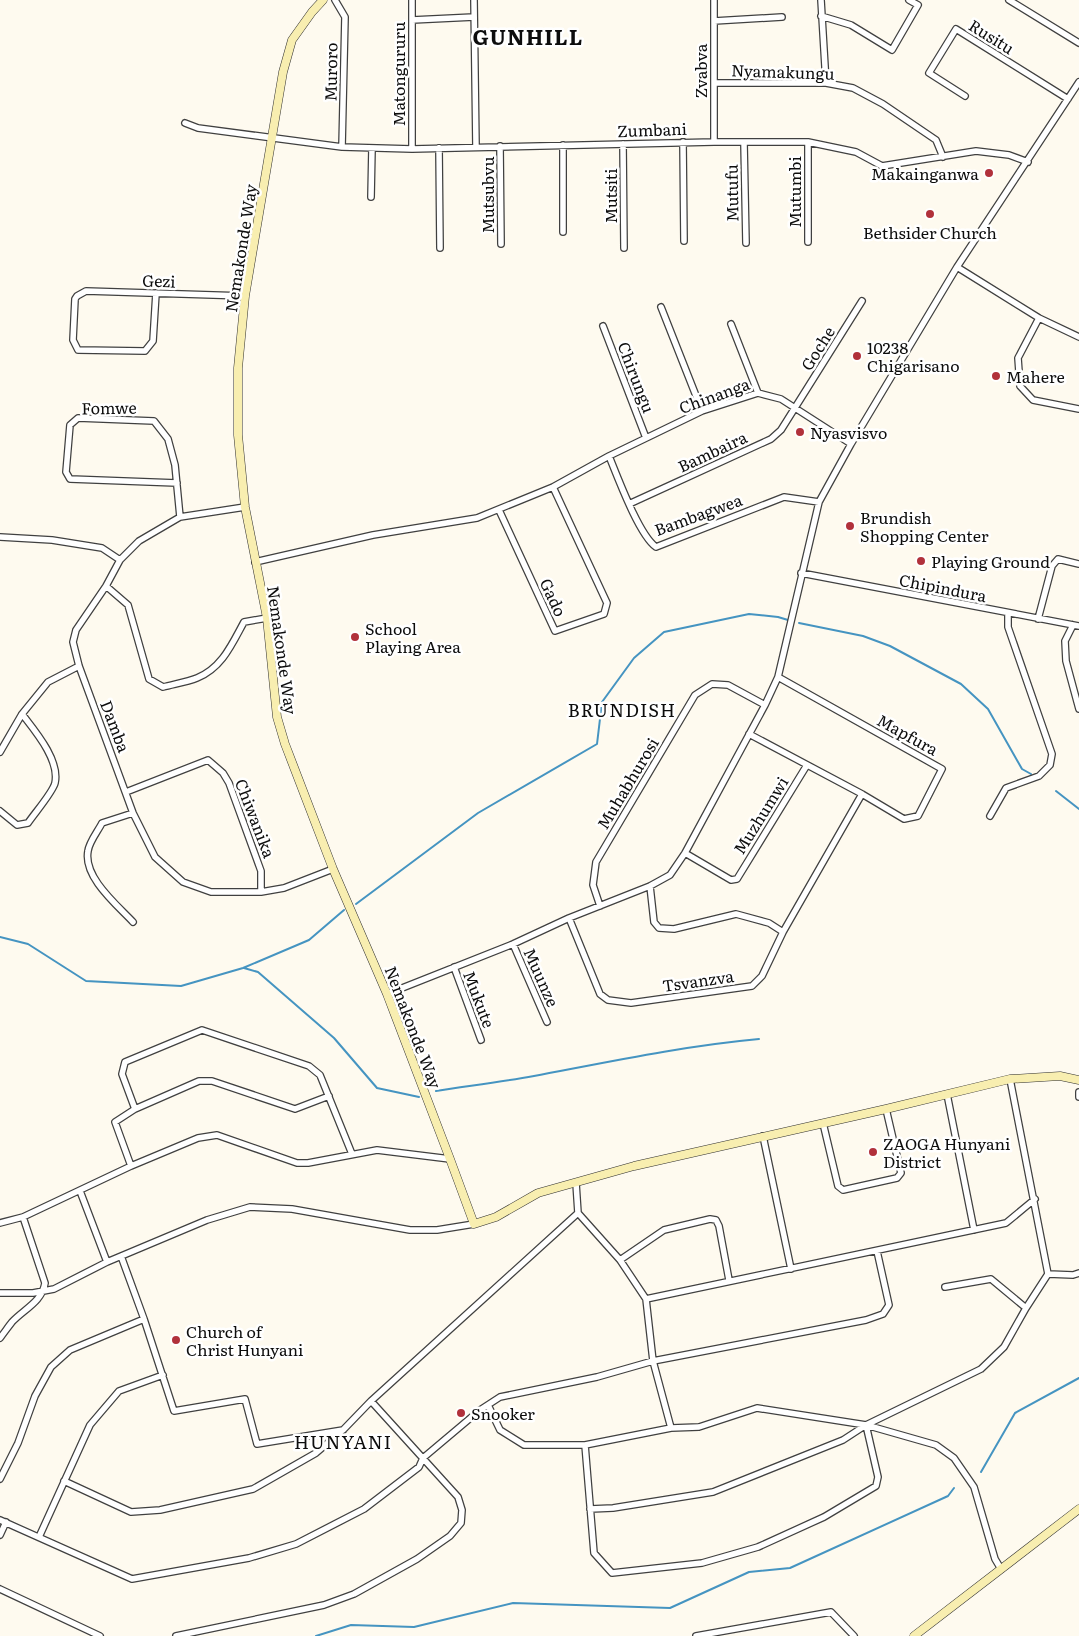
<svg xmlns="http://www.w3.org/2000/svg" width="1079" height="1636" font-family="Literata,serif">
<rect width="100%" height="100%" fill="#fefaef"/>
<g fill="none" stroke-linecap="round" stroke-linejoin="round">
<path stroke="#4594c1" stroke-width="2" d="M799,623l64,13 27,10 71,38 27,25 34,60 9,5
M1056,791l23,18
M356,904l122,-91 119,-69 5,-42 32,-44 30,-26 85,-18 29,3 10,3
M0,937l28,7 58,37 95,5 62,-18 66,-28 35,-30
M244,968l14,4 76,66 43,50 42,9
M436,1091c32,-5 65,-9 98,-15 74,-14 149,-30 225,-37
M981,1472l34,-59 64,-35
M316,1636l35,-11 63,2 99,-24 157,5 79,-36 41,-4 158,-72 6,-8"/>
<g stroke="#404040" stroke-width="8">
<path id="street" d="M335,0l10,17 -3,130
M412,0v149
M474,0l2,147
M714,0v142
M821,0l5,83
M1009,0l70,43
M821,16l30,9 41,25 26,-45 -9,-5
M412,20l62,-3
M714,21l68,-4
M714,83h112l27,5 30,16 53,36 7,17
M965,96l-36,-23 27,-44 112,70
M185,123l13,5 144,19 70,2 302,-7h94l48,10 26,14 94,-15 33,4 19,7
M683,142l1,99
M744,143l2,100
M623,144l1,104
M563,145v87
M500,146l1,98
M439,148l1,100
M371,197l1,-49
M808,242v-100
M957,267l82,51 40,19
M156,293l-3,48 -8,10 -67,-1 -5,-10 2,-41 2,-3 9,-5 159,5
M661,307l41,104
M1039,318l-21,40 2,28 13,14 46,9
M731,324l27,69
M603,326l43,112
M609,456c9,22 30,79 47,91l128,-50 35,5
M177,483l-107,-4 -4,-7 4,-47 8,-7 76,3 14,18 7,26 5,52
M629,504l142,-65 10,-9 81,-129
M245,507l-65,10 -41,24 -19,19 -14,26 -30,44 -3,12 6,24 54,147 22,44 28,25 28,10h50l23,-4 49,-19
M499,510l56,121 49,-17 3,-11 -54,-116
M0,537l52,3 50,8 18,12
M255,562l118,-27 104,-17 76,-31 56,-31 93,-45 56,-18 23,6 70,45
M801,573l278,53
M106,586l22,19 21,74 14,8c11,-3 24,-5 34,-9 25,-10 35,-34 47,-56l23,-4
M1038,619l14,-53 6,-7 21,5
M1073,625l-8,16 1,20 13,48
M749,734l113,60 42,25 14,-3 24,-47 -164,-92
M0,752l22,-38 26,-32 31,-16
M126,792l82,-32 15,13 6,10 32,88v21
M0,811l17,14 11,-2c6,-9 25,-31 27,-40 5,-23 -20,-52 -33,-69
M990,816l16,-28 33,-12 11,-11 2,-11 -44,-127v-13
M685,853l46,27 6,-1 70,-114
M650,886l4,36 5,6 15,1 62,-15 33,9 14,9
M600,906l-7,-21 3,-23 99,-167 17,-11 16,1 37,20
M569,918l31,76 8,6 23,3 121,-17 10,-10 21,-44 79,-138
M133,922c-16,-17 -50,-45 -45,-71 1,-9 10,-20 14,-28l31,-10
M513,944l34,78
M454,967l27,73
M387,994l126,-50 56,-26 81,-32 20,-11 15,-22 80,-148 13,-28 41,-175 32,-58 106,-177 122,-185
M1079,1092v5
M947,1094l27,136
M135,1109l-13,-35 3,-12 77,-32 107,36 11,9 32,79
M823,1123l15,63 5,4 54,-12 4,-5 -15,-64
M763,1136l28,133
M131,1166l-16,-44 20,-13 64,-28h13l83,28 34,-13
M80,1191l27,71
M578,1213l42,47 26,39 7,62 18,67
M0,1223l23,-6 108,-51 67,-28 19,-3 80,28h11l69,-13 73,9
M121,1256l23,63 30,92 71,-12 12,45 86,-14
M620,1260l44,-30 46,-11 6,1 3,6 10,54
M1048,1274l25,1 6,-2
M945,1287l46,-8 35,29
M0,1293h33l21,-4 53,-27 100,-42 43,-13 42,2 118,21h27l37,-6
M646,1299l360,-76 29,-24
M0,1338c4,-5 8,-11 12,-16 12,-13 30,-20 33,-39l-22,-66
M488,1405l12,25 24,15h61l86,-17 28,-1 58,-19 109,17 70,20 18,13 20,29 21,72 6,10
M585,1445l9,108 18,20 90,-10 56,-16 66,-30 52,-31 2,-9 -12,-52
M0,1479l18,-36 17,-47 16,-29 19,-17 74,-31
M64,1481l67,31 29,-2 93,-21 63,-36 27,-23 28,-29
M590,1509l23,-1 100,-16 130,-52 23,-15 115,-56 23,-22 22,-39 22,-34 -38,-195
M0,1520l132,59 117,-21 47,-14 68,-35 55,-42 4,-9 57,-48 20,-13 97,-20 56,-16 213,-41 17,-6 6,-9 -12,-54
M0,1535l6,-13
M39,1537l51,-112 29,-34 44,-16
M0,1589l100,47
M176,1636l148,-31 30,-11 63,-35 33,-23 11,-13 1,-13 -4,-13 -87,-96 207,-188 -2,-30
M696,1636l135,-24 23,24"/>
</g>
<g stroke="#2f2f2f" stroke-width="9">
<path id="secondary" d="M323,0l-11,12 -20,28 -9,32 -38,224 -7,72v67l7,72 22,111 10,99 8,27 48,125 54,125 63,165 24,65 22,-7 42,-24 96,-27 252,-57 124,-30 50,-3 19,4
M914,1636l165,-127"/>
</g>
<use href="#street" stroke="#fff" stroke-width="5.5"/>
<use href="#secondary" stroke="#f8eeb0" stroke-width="8"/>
</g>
<g fill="#b1313b" stroke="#fff" stroke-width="2">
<circle cx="989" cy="173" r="5"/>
<circle cx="930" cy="214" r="5"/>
<circle cx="857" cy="356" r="5"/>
<circle cx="996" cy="376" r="5"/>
<circle cx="800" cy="432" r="5"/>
<circle cx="850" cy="526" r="5"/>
<circle cx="921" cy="561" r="5"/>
<circle cx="355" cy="637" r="5"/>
<circle cx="873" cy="1152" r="5"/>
<circle cx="176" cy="1340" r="5"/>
<circle cx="461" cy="1413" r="5"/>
</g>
<g text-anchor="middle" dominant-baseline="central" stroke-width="5" stroke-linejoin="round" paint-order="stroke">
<g font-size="16" fill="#0d0d0d" stroke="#fff">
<text transform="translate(992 36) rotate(32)">Rusitu</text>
<text transform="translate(700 71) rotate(-90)">Zvabva</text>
<text transform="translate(783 71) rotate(2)">Nyamakungu</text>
<text transform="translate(330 72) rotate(-89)">Muroro</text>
<text transform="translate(398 74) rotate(-90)">Matongururu</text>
<text transform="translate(652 129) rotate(-2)">Zumbani</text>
<text transform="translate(794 192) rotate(-90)">Mutumbi</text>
<text transform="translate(731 193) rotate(-91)">Mutufu</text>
<text transform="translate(487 195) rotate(-90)">Mutsubvu</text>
<text transform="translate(610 196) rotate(-90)">Mutsiti</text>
<text transform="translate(240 248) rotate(-81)">Nemakonde Way</text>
<text transform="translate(159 280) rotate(2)">Gezi</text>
<text transform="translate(817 348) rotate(-58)">Goche</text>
<text transform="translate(637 377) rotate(69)">Chirungu</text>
<text transform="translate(714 395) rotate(-20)">Chinanga</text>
<text transform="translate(109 407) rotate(-1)">Fomwe</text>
<text transform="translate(712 451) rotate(-25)">Bambaira</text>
<text transform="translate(698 514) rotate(-20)">Bambagwea</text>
<text transform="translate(943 587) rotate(11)">Chipindura</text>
<text transform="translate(554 597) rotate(65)">Gado</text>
<text transform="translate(283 650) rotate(82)">Nemakonde Way</text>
<text transform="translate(116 726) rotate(69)">Damba</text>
<text transform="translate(908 734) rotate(29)">Mapfura</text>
<text transform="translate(627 783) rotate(-59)">Muhabhurosi</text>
<text transform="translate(760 815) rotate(-58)">Muzhumwi</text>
<text transform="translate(256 818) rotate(69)">Chiwanika</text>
<text transform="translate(542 977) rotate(66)">Muunze</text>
<text transform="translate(698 980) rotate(-8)">Tsvanzva</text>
<text transform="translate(480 999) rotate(69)">Mukute</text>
<text transform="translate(414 1027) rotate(69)">Nemakonde Way</text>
</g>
<g font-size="16" fill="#0d0d0d" stroke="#fff" text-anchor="start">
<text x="979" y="173" text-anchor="end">Makainganwa</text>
<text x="930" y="232" text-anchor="middle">Bethsider Church</text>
<text x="867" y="347">10238<tspan x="867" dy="18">Chigarisano</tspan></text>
<text x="1006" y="376">Mahere</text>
<text x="810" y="432">Nyasvisvo</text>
<text x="860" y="517">Brundish<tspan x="860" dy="18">Shopping Center</tspan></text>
<text x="931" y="561">Playing Ground</text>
<text x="365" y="628">School<tspan x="365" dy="18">Playing Area</tspan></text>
<text x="883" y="1143">ZAOGA Hunyani<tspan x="883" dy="18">District</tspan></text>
<text x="186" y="1331">Church of<tspan x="186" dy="18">Christ Hunyani</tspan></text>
<text x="471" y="1413">Snooker</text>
</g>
<g font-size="18" letter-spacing="1" fill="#0d0d0d" stroke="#fff">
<text x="622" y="709">BRUNDISH</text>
<text x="343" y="1441">HUNYANI</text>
</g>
<g font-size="21" font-weight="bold" letter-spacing="1" fill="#0d0d0d" stroke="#fff">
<text x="528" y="35">GUNHILL</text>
</g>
</g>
</svg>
